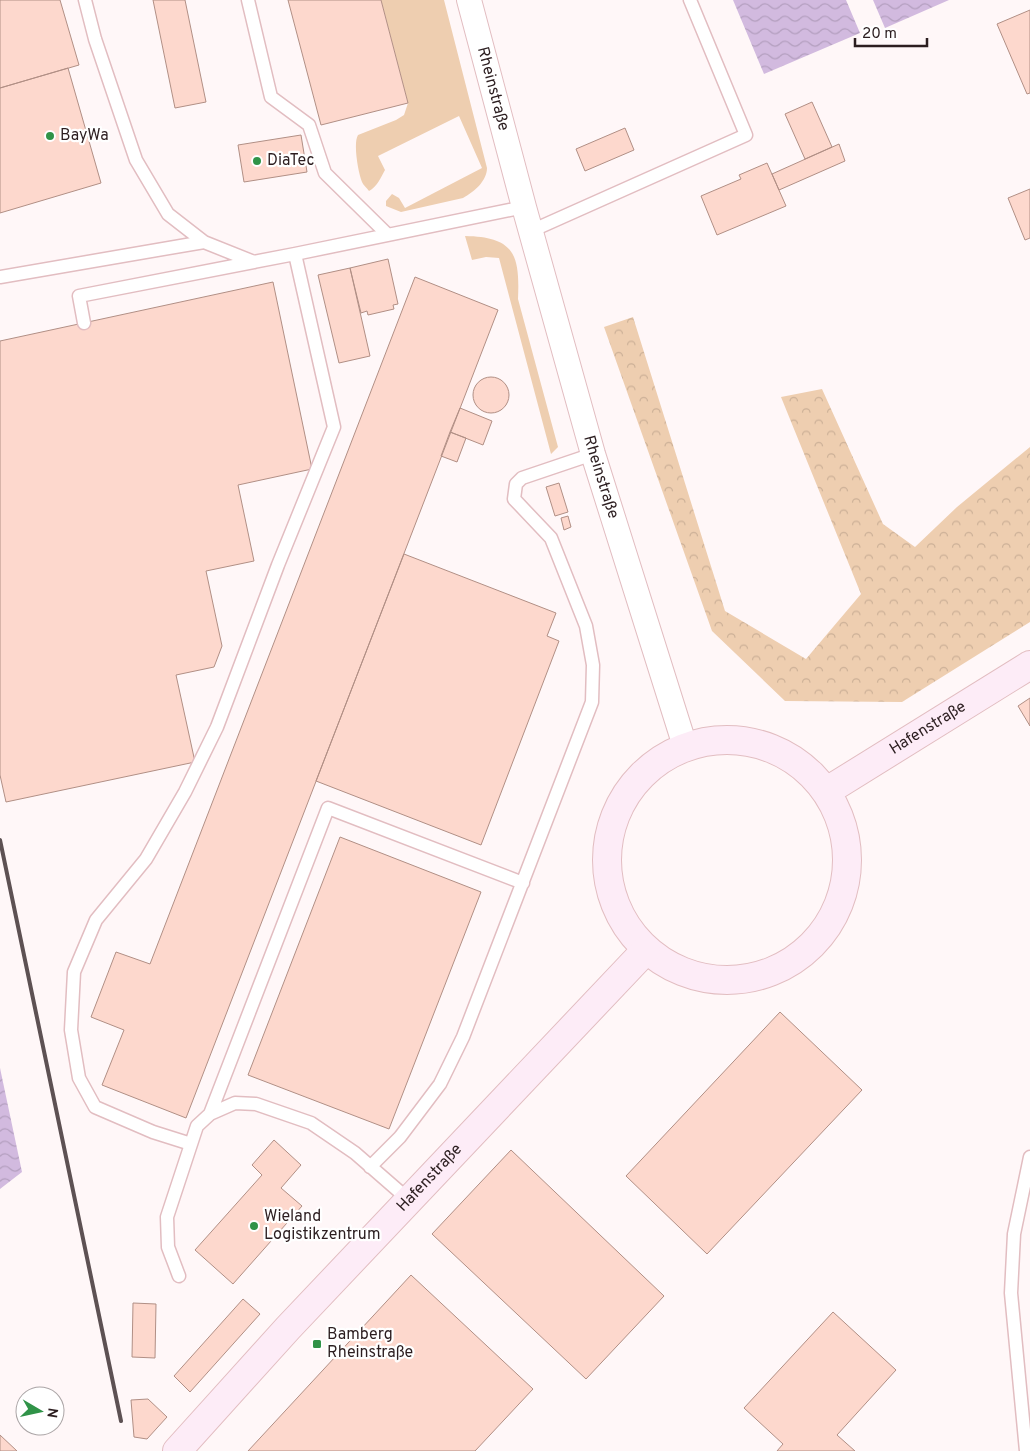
<svg xmlns="http://www.w3.org/2000/svg" width="1030" height="1451" font-family="Overpass,sans-serif">
<defs>
<pattern id="forest-crowns" width="20" height="18" patternUnits="userSpaceOnUse" patternTransform="scale(1.25)"><rect width="20" height="18" fill="#eeceb0"/><path d="M2 6a3 3 0 1 1 6 0M12 15a3 3 0 1 1 6 0" fill="none" stroke="#ccb097"/></pattern>
<pattern id="water-waves" width="16" height="10" patternUnits="userSpaceOnUse" patternTransform="scale(1.25)"><rect width="16" height="10" fill="#d2badf"/><path d="M0 5q4-4 8 0t8 0" fill="none" stroke="#b49fbf"/></pattern>
</defs>
<rect width="100%" height="100%" fill="#fff7f8"/>
<path fill="#eeceb0" d="M381,0h63l43,168c0,13 -13,24 -24,30l-62,14 -15,-6v-5l6,-7 7,4 6,10 77,-40 -23,-52 -81,40 7,14c-4,7 -8,17 -16,21 -2,-3 -6,-6 -7,-9 -4,-10 -9,-39 -4,-47l38,-15 8,-5 4,-12z
M465,236c49,1 55,18 53,63l40,148 -7,7 -52,-196 -13,-1 -14,3z"/>
<path fill="url(#forest-crowns)" d="M633,317l92,294 81,48 55,-65 -80,-197 41,-8 61,135 32,23 42,-40 73,-60v175l-128,80 -117,-1 -73,-70 -108,-304z"/>
<path fill="url(#water-waves)" d="M733,0h113l14,33 -96,41z
M873,0h76l-64,28z
M0,1068l22,104 -22,17z"/>
<path fill="#fdd8cd" stroke="#b18f85" d="M0,0h60l19,65 -79,23z
M153,0h32l21,102 -31,6z
M288,0h93l27,103 -87,22z
M1030,10v83l-3,1 -30,-70z
M68,68l33,115 -101,30v-125z
M812,102l20,45 -27,12 -20,-45z
M625,128l9,22 -49,21 -9,-22z
M301,135l6,37 -63,10 -6,-37z
M839,144l6,17 -66,29 -7,-16z
M767,163l19,43 -69,29 -16,-39 40,-17 -2,-4z
M1030,189v49l-5,2 -17,-42z
M388,259l10,45 -5,1 1,4 -26,6 -1,-4 -6,2 -11,-45z
M350,268l20,88 -31,7 -21,-88z
M415,277l83,33 -312,808 -84,-33 22,-55 -33,-13 25,-65 34,12z
M273,282l39,187 -74,16 16,76 -48,10 16,75 -8,21 -38,8 19,87 -189,40 -6,-27v-434z
M473 395a18 18 0 1 1 36 0a18 18 0 1 1-36 0Z
M460,408l32,13 -9,24 -33,-13z
M450,432l16,6 -9,24 -16,-6z
M559,483l9,29 -13,4 -9,-29z
M568,516l3,11 -7,3 -3,-12z
M404,554l152,59 -9,23 12,5 -78,204 -165,-64z
M1030,698v28l-12,-20z
M340,837l141,55 -92,237 -141,-54z
M780,1012l82,78 -155,164 -81,-78z
M274,1140l27,25 -20,23 21,18 -69,78 -38,-34 67,-75 -10,-10z
M511,1150l153,146 -78,83 -154,-145z
M411,1275l122,114 -58,62h-227z
M243,1299l17,15 -70,78 -16,-16z
M133,1303l23,1 -1,54 -23,-1z
M833,1312l63,58 -59,65 18,16h-78l6,-7 -39,-36z
M148,1399l19,18 -20,22 -13,-2 -3,-37z
M0,1435l17,16h-17z"/>
<g fill="none" stroke-linecap="round" stroke-linejoin="round">
<g stroke="#e2bdc1" stroke-width="15">
<path id="lane" d="M85,0l10,39 41,121 32,54 36,28 50,20
M248,0l23,97 38,28 16,48 63,62
M531,231l215,-96 -56,-135
M0,277l204,-35
M84,323l-5,-27 216,-42 229,-47
M210,1114l118,-306 195,75
M191,1144l-38,-12 -58,-25 -16,-29 -8,-48 3,-58 22,-52 50,-61 39,-67 32,-65 61,-162 56,-138 -39,-173
M370,1167l30,-30 40,-53 23,-47 129,-335 1,-37 -7,-39 -35,-88 -37,-39 2,-15 6,-6 71,-24
M179,1276l-11,-29 -1,-30 30,-91 13,-12 25,-11 21,1 55,19 44,30 54,47
M1026,1451l-15,-158 3,-59 16,-77"/>
</g>
<g stroke="#e2bdc1" stroke-width="26">
<g id="street">
<path id="s1" d="M469,0l55,207 69,247 92,292"/>
</g>
</g>
<g stroke="#e2bdc1" stroke-width="30">
<g id="secondary">
<circle cx="727" cy="860" r="120"/>
<path id="s2" d="M827,791l203,-126"/>
<path id="s3" d="M177,1451l111,-123 358,-378"/>
</g>
</g>
<use href="#lane" stroke="#fff" stroke-width="12"/>
<use href="#street" stroke="#fff" stroke-width="24"/>
<use href="#secondary" stroke="#fdecf7" stroke-width="28"/>
<path stroke="#5d5153" stroke-width="4" d="M0,840l121,581"/>
</g>
<g fill="#309348" stroke="#fff" stroke-width="2">
<circle cx="50" cy="136" r="5"/>
<circle cx="257" cy="161" r="5"/>
<circle cx="254" cy="1226" r="5"/>
<rect x="312" y="1339" width="10" height="10" rx="2.5"/>
</g>
<g text-anchor="middle" dominant-baseline="central" stroke-width="4.5" stroke-linejoin="round" paint-order="stroke">
<g font-size="16" fill="#2c1e20" stroke="#fff">
<text stroke="none"><textPath href="#s1" startOffset="92">Rheinstraße</textPath></text>
<text stroke="none"><textPath href="#s1" startOffset="495">Rheinstraße</textPath></text>
<text stroke="none"><textPath href="#s2" startOffset="119">Hafenstraße</textPath></text>
<text stroke="none"><textPath href="#s3" startOffset="372">Hafenstraße</textPath></text>
</g>
<g font-size="16" fill="#2c1e20" stroke="#fff" text-anchor="start">
<text x="60" y="136">BayWa</text>
<text x="267" y="161">DiaTec</text>
<text x="264" y="1217">Wieland<tspan x="264" dy="18">Logistikzentrum</tspan></text>
<text x="327" y="1335">Bamberg<tspan x="327" dy="18">Rheinstraße</tspan></text>
</g>
</g>
<g transform="translate(40 1411) rotate(99)"><circle r="24" fill="#ffffff" stroke="#aba5a6"/>
<path d="M0-4L9 19L0 12L-9 19Z" fill="#309348"/>
<text y="-8" font-size="14" font-weight="bold" text-anchor="middle" fill="#2c1e20">N</text>
</g>
<path d="M855 38v8h72v-8" fill="none" stroke="#2c1e20" stroke-width="2.5"/>
<text x="862" y="38" font-size="15" fill="#2c1e20" stroke="#ffffff" stroke-width="4" paint-order="stroke">20 m</text>
</svg>
